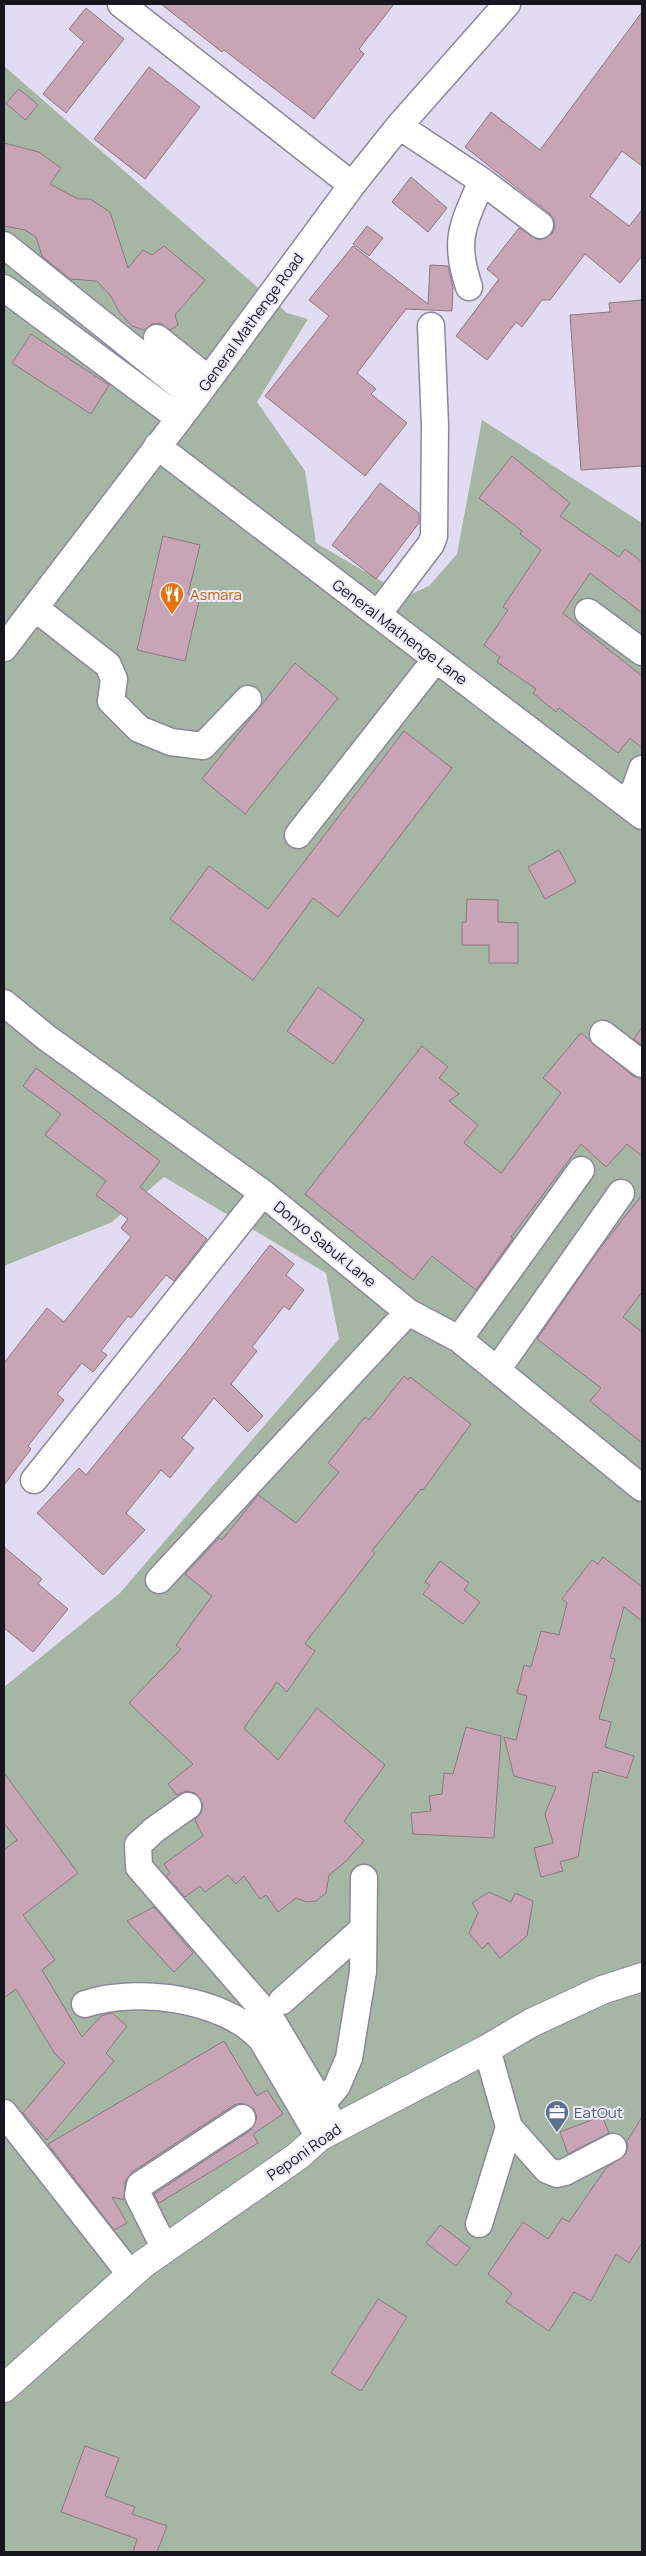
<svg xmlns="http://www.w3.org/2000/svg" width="646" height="2556" font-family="Manrope,sans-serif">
<rect width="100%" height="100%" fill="#e2dcf3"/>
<path fill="#a5b6a5" d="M4,66l283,247 21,6 -51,83 48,69 11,72 91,53 22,-10 28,-32 25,-134 160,103v2029h-638v-865l116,-94 219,-254 -13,-66 -162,-96 -52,45 -108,44z"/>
<path fill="#c7a5b5" stroke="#8d7680" d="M161,4h233l-35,45 5,5 -50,65 -90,-69 -2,2z
M86,8l38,31 -58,74 -23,-19 41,-52 -15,-13z
M642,12v154l-20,-15 -32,45 39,30 13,-16v46l-22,27 -35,-29 -35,46h-8l-20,27 -6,-5 -29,38 -31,-24 43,-57 -12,-10 32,-41 20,12 13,-6 3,-8 -1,-7 -5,-6 -84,-66 26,-35 49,38z
M149,67l51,40 -55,72 -51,-40z
M19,89l19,16 -13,15 -19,-17z
M4,143l35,9 22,16 -11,16 28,15h12l20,13 18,56 15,-18 9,5 12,-9 41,34 -30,35 3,10 -8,5 -10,-7 -8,1 -8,6 -12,-4 -12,-13 -10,-18 -13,-14 -27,-2 -28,-23 -6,-19 -11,-7 -21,-4z
M411,177l36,31 -19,24 -36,-30z
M367,226l16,12 -14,18 -16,-12z
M353,246l75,58 2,-39 18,1 5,21 -1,24 -46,-2 -49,64 19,16 -5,5 36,29 -42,53 -100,-80 64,-80 -20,-16z
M642,300v166l-61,4 -11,-155 40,-3 -1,-9z
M31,334l78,51 -18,29 -79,-51z
M512,456l58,47 -10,13 59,41 6,-8 17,13v51l-52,-40 -27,40 79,63v72l-12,-10 -12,15 -59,-45 -3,4 -23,-19 3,-4 -39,-27 3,-5 -16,-12 24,-35 -5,-3 38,-57 -21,-16 2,-3 -43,-33z
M380,483l39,30v10l-43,56 -44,-34z
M163,536l37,9 -12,49 12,3 -15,64 -48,-11z
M295,663l43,35 -93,116 -43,-35z
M404,731l48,37 -114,149 -25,-19 -60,82 -83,-61 39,-53 59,43z
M559,850l17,32 -31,17 -17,-32z
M467,899l31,1v22l20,1v40h-29v-18h-27v-23h4z
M318,987l46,33 -31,44 -46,-33z
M642,1027v18l-8,-6z
M581,1033l52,43 9,3v77l-15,-12 -21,23 -25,-23 -70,93 2,1 -37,52 -44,-34 -19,24 -108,-86 117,-148 26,21 -9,11 20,16 -10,7 29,24 -14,18 37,30 60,-80 -18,-15z
M36,1068l124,93 -20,26 67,52 -33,42 -8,-6 -35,43 -3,-2 -27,35 6,4 -14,17 -11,-9 -25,31 7,6 -36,46 3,3 -27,36v-122l43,-55 17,14 67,-85 -10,-9 7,-9 -32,-24 10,-14 -61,-46 16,-21 -38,-28z
M642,1195v97l-19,25 19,15v111l-52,-42 11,-13 -64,-49 61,-88z
M270,1245l24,19 -8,11 18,15 -15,20 -5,-4 -32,41 5,4 -26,33 32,32 -15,16 -34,-34 -32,40 12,10 -24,30 -9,-8 -35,43 19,17 -42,45 -66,-62 42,-45 7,7 95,-116z
M404,1376l4,4 2,-3 61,47 -48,66 -2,-1 -49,62 3,2 -69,89 -1,2 10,7 -28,41 -10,-10 -33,46 34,32 39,-52 68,57 -41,56 20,20 -20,22 -15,12 -3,18 -10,8 -9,1 -11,-4 -18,14 -12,-17 -6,4 -16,-23 -8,8 -8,-9 -23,17 -5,-6 -15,11 -19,-21 4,-3 -6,-9 39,-28 -8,-16 6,-7 2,-9 -8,-11 -9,-2 -9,4 -9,-11 25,-20 -64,-61 52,-54 -5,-4 36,-49 -27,-22 34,-36 3,2 36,-45 38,28 43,-51 -11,-9 37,-46 4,3z
M4,1547l38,32 -4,5 30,25 -35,43 -29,-24z
M603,1557l39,30v34l-18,-14 -14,51 5,1 -16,60 12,3 -6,25 29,9 -7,22 -28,-8 -1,3 -5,-1 -15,85 -18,5 3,9 -22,6 -7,-29 19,-5 -8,-29 11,-27 -42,-11 -10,-39 12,3 11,-44 -10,-3 7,-28 7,2 10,-36 18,4 8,-32 -5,-4 30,-39 6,4z
M440,1561l29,22 -5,7 16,12 -17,22 -40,-30 7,-9 -5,-3z
M466,1727l35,9 -7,102 -81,-4 -2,-21 20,-2 -2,-15 13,-2 2,-21 9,1z
M4,1773l74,100 -55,42 32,45 -13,10 40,67 19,-21 11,-3 15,13 -21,27 8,8 -67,79 -24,-27 42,-50 -10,-9 -39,-65 -12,9v-148l13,-10 -13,-17z
M489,1892l22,10 4,-9 18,8 -6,35 -27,22 -12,-15 -6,6 -13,-16 9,-20 -6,-10z
M154,1907l39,46 -19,19 -47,-51z
M224,2041l33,55 10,-6 16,24 -30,20 5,9 -99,60 -5,-9 97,-64 6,-12 -3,-9 -12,-6 -8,2 -102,67 -7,10 -1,18 -12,-3 15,26 -13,7 -66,-86z
M602,2116l7,17 -41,21 -8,-22z
M642,2117v126l-13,20 -13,-9 -25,47 -17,-9 -25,39 -43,-29 6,-9 -24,-19 35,-52 25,17 14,-21 7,4 37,-54 19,-13 3,-7 -1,-7z
M440,2225l30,23 -14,18 -30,-23z
M378,2299l29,18 -46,74 -30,-18z
M85,2446l34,12 -14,38 30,11 -3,7 35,12 -10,26h-24l4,-13 -76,-27z"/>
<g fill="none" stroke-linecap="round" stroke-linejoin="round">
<g stroke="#8d879d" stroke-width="29">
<path id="minor" d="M121,4l231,181
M399,126l83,55 58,44
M4,245l191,153
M469,287c-16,-48 -6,-62 13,-106
M4,288l175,130
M157,338l51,41
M157,446l485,370
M35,608l73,57 6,14 -3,22 28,28 32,13 32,4 45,-47
M588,612l54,40
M378,614l53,-70 3,-8 1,-110 -4,-100
M4,648l191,-250 157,-213 47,-59 108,-122
M624,802l11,-13 7,-20
M298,835l138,-176
M4,1003l43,35 216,155 145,119 51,27 183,149
M603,1034l39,30
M459,1339l122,-169
M497,1370l124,-177
M34,1480l229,-287
M159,1580l249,-268
M188,1806l-34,24 -16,15 1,22 132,152 65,109
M282,2001l81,-72
M85,2004c52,-17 140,-6 177,36l57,97
M487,2049l22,78 38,43 10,4 8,-2 48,-25
M322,2104l15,-18 12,-28 14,-86 1,-94
M4,2113l127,162
M479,2224l30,-97
M165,2249l-27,-54 2,-10 102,-67"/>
</g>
<g stroke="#8d879d" stroke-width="30">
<path id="major" d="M4,2388l139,-124 155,-108 21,-19 168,-88 44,-26 71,-33 40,-13"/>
</g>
<use href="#minor" stroke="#fff" stroke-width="26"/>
<use href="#major" stroke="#fff" stroke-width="28"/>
</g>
<defs>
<g id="restaurant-pin" transform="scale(1.25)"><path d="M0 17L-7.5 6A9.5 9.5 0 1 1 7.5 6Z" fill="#e8710a" stroke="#eeeafd"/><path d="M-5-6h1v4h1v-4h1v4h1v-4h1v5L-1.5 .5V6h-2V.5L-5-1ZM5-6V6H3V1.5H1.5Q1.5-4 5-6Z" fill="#fff"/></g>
<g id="office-pin" transform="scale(1.25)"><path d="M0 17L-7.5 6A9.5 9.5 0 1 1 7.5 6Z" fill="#5c6f8a" stroke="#eeeafd"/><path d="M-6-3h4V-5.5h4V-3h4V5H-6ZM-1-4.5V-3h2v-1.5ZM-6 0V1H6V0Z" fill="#fff"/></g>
</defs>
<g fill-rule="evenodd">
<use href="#restaurant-pin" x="172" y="594"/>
<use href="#office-pin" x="557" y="2112"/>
</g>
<g text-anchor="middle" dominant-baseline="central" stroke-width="4" stroke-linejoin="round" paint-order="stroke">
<g font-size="15" fill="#17151d" stroke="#eeeafd">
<text transform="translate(251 322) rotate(-54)">General Mathenge Road</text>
<text transform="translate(400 632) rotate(37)">General Mathenge Lane</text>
<text transform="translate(325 1244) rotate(39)">Donyo Sabuk Lane</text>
<text transform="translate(304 2152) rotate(-35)">Peponi Road</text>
</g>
<g font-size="15" fill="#c56008" stroke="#eeeafd" text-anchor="start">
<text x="190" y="594">Asmara</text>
</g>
<g font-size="15" fill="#4e5e75" stroke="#eeeafd" text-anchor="start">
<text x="574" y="2112">EatOut</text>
</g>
</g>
<rect width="646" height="2556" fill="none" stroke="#17151d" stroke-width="10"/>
</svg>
